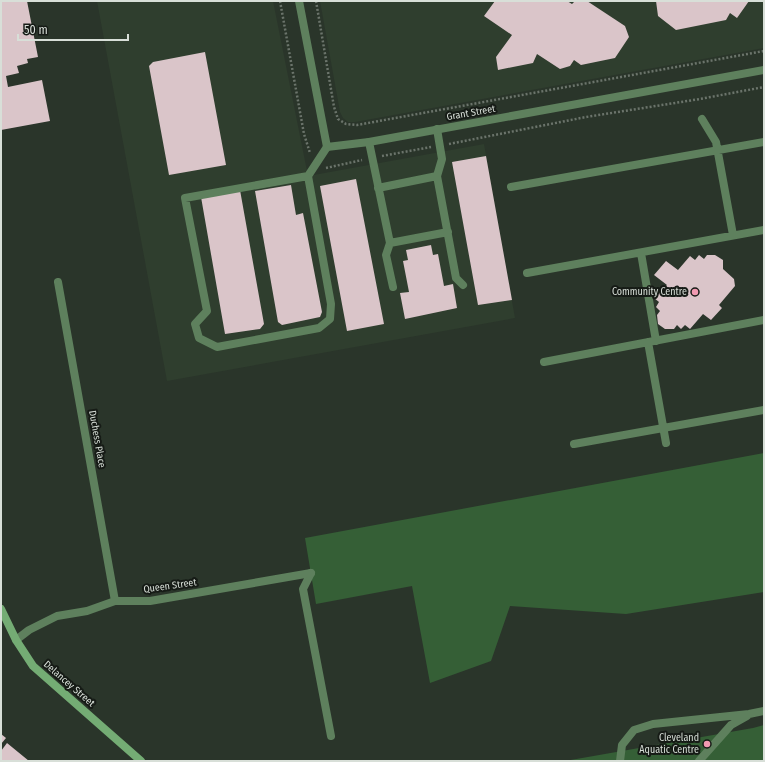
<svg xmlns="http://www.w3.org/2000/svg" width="765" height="762" font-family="'Fira Sans Condensed',sans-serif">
<rect width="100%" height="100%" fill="#2a352a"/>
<path fill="#2f3e2e" d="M97,1h176l35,175 176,-32 31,174 -348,63z
M320,1h444v47l-409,74h-7l-5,-4 -3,-6z"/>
<path fill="#355f36" d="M764,453v139l-138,22 -116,-8 -19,55 -61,22 -18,-97 -96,18 -11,-66z
M764,725v36h-199l188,-33z"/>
<path fill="#dac5c9" d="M1,1h26l11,56 -11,2 1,4 -11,3 2,7 -13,3 2,11 34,-7 8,41 -49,9z
M495,1h72l5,3 3,-3h12l38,25 4,11 -14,21 -34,7 -7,-5 -4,6 -10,3 -23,-15 -4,9 -35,7 -2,-13 16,-22 -28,-19z
M656,1h93l-12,17 -7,-5 -4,7 -50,10 -18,-14z
M205,52l21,113 -57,10 -20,-109 4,-4z
M486,156l26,144 -34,5 -26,-143z
M356,179l28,145 -37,7 -27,-145z
M291,185l5,30 7,-2 19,99 -2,5 -38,8 -4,-3 -23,-131z
M240,190l24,134 -4,5 -35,5 -24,-137z
M431,245l2,10 5,-1 6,32 9,-2 4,24 -52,11 -5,-26 9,-1 -6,-31 5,-1 -2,-10z
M699,255l5,4 3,-4h8l8,5v9l11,10 1,7 -16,19 3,3 -11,12 -8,-6 -13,15 -5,-4 -4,4 -4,-4 -3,4h-9l-7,-5 -1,-9 3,-4 -4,-4 3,-5 -5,-4 13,-13 -13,-10 12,-14 12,9 12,-14 5,4z
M1,734l5,4 -5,6z
M7,743l22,18h-28v-10z"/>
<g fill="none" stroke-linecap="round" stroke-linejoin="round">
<path stroke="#6b746b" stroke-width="2.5" stroke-dasharray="2 2" stroke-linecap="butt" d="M280,1l24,133 6,19
M316,1l18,106 4,12 8,5 11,1 407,-74
M449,144l137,-27 114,-18 64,-12
M382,156l49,-9
M326,168l36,-8"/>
<path stroke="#5e805d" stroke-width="8" d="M702,119l14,23 17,93
M437,129l5,30 -5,17 19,102 7,7
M369,142l21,101 -4,12 7,32
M308,176l23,128 -1,15 -11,9 -102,19 -18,-9 -4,-14 12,-13 -22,-113 123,-22 19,-29
M511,187l253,-45
M378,188l59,-12
M390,243l58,-11
M641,253l15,88
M527,273l237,-43
M648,342l18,101
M544,362l220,-42
M574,444l190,-34
M311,573l-8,16 28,147
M620,761l2,-16 12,-15 19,-6 96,-10 15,-3
M699,761l32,-36 16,-9"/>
<path stroke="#5e805d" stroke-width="8" d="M299,1l28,146 42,-5 395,-72
M58,282l57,319
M16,640l13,-10 28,-14 30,-5 28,-10h35l161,-28"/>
<path stroke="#74ac74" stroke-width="8" d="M1,609l15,31 17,26 108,95"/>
</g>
<g fill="#f19ab1" stroke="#161b16" stroke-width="1.5">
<circle cx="695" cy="292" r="4"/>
<circle cx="707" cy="744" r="4"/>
</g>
<g text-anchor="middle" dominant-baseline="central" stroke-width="4" stroke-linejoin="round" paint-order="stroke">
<g font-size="10" fill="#d8dfd8" stroke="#161b16">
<text transform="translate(471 113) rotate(-10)">Grant Street</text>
<text transform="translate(97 439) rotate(80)">Duchess Place</text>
<text transform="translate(170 586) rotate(-8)">Queen Street</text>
<text transform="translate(69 684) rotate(41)">Delancey Street</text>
</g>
<g font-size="10" fill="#d8dfd8" stroke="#161b16" text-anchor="end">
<text x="687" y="292">Community Centre</text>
<text x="699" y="738">Cleveland<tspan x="699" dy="12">Aquatic Centre</tspan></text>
</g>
</g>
<rect width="765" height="762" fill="none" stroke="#d8dfd8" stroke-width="4"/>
<path d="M18 34v6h110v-6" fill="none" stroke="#d8dfd8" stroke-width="2"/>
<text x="24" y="34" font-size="12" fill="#d8dfd8" stroke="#161b16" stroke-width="3" paint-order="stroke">50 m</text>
</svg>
